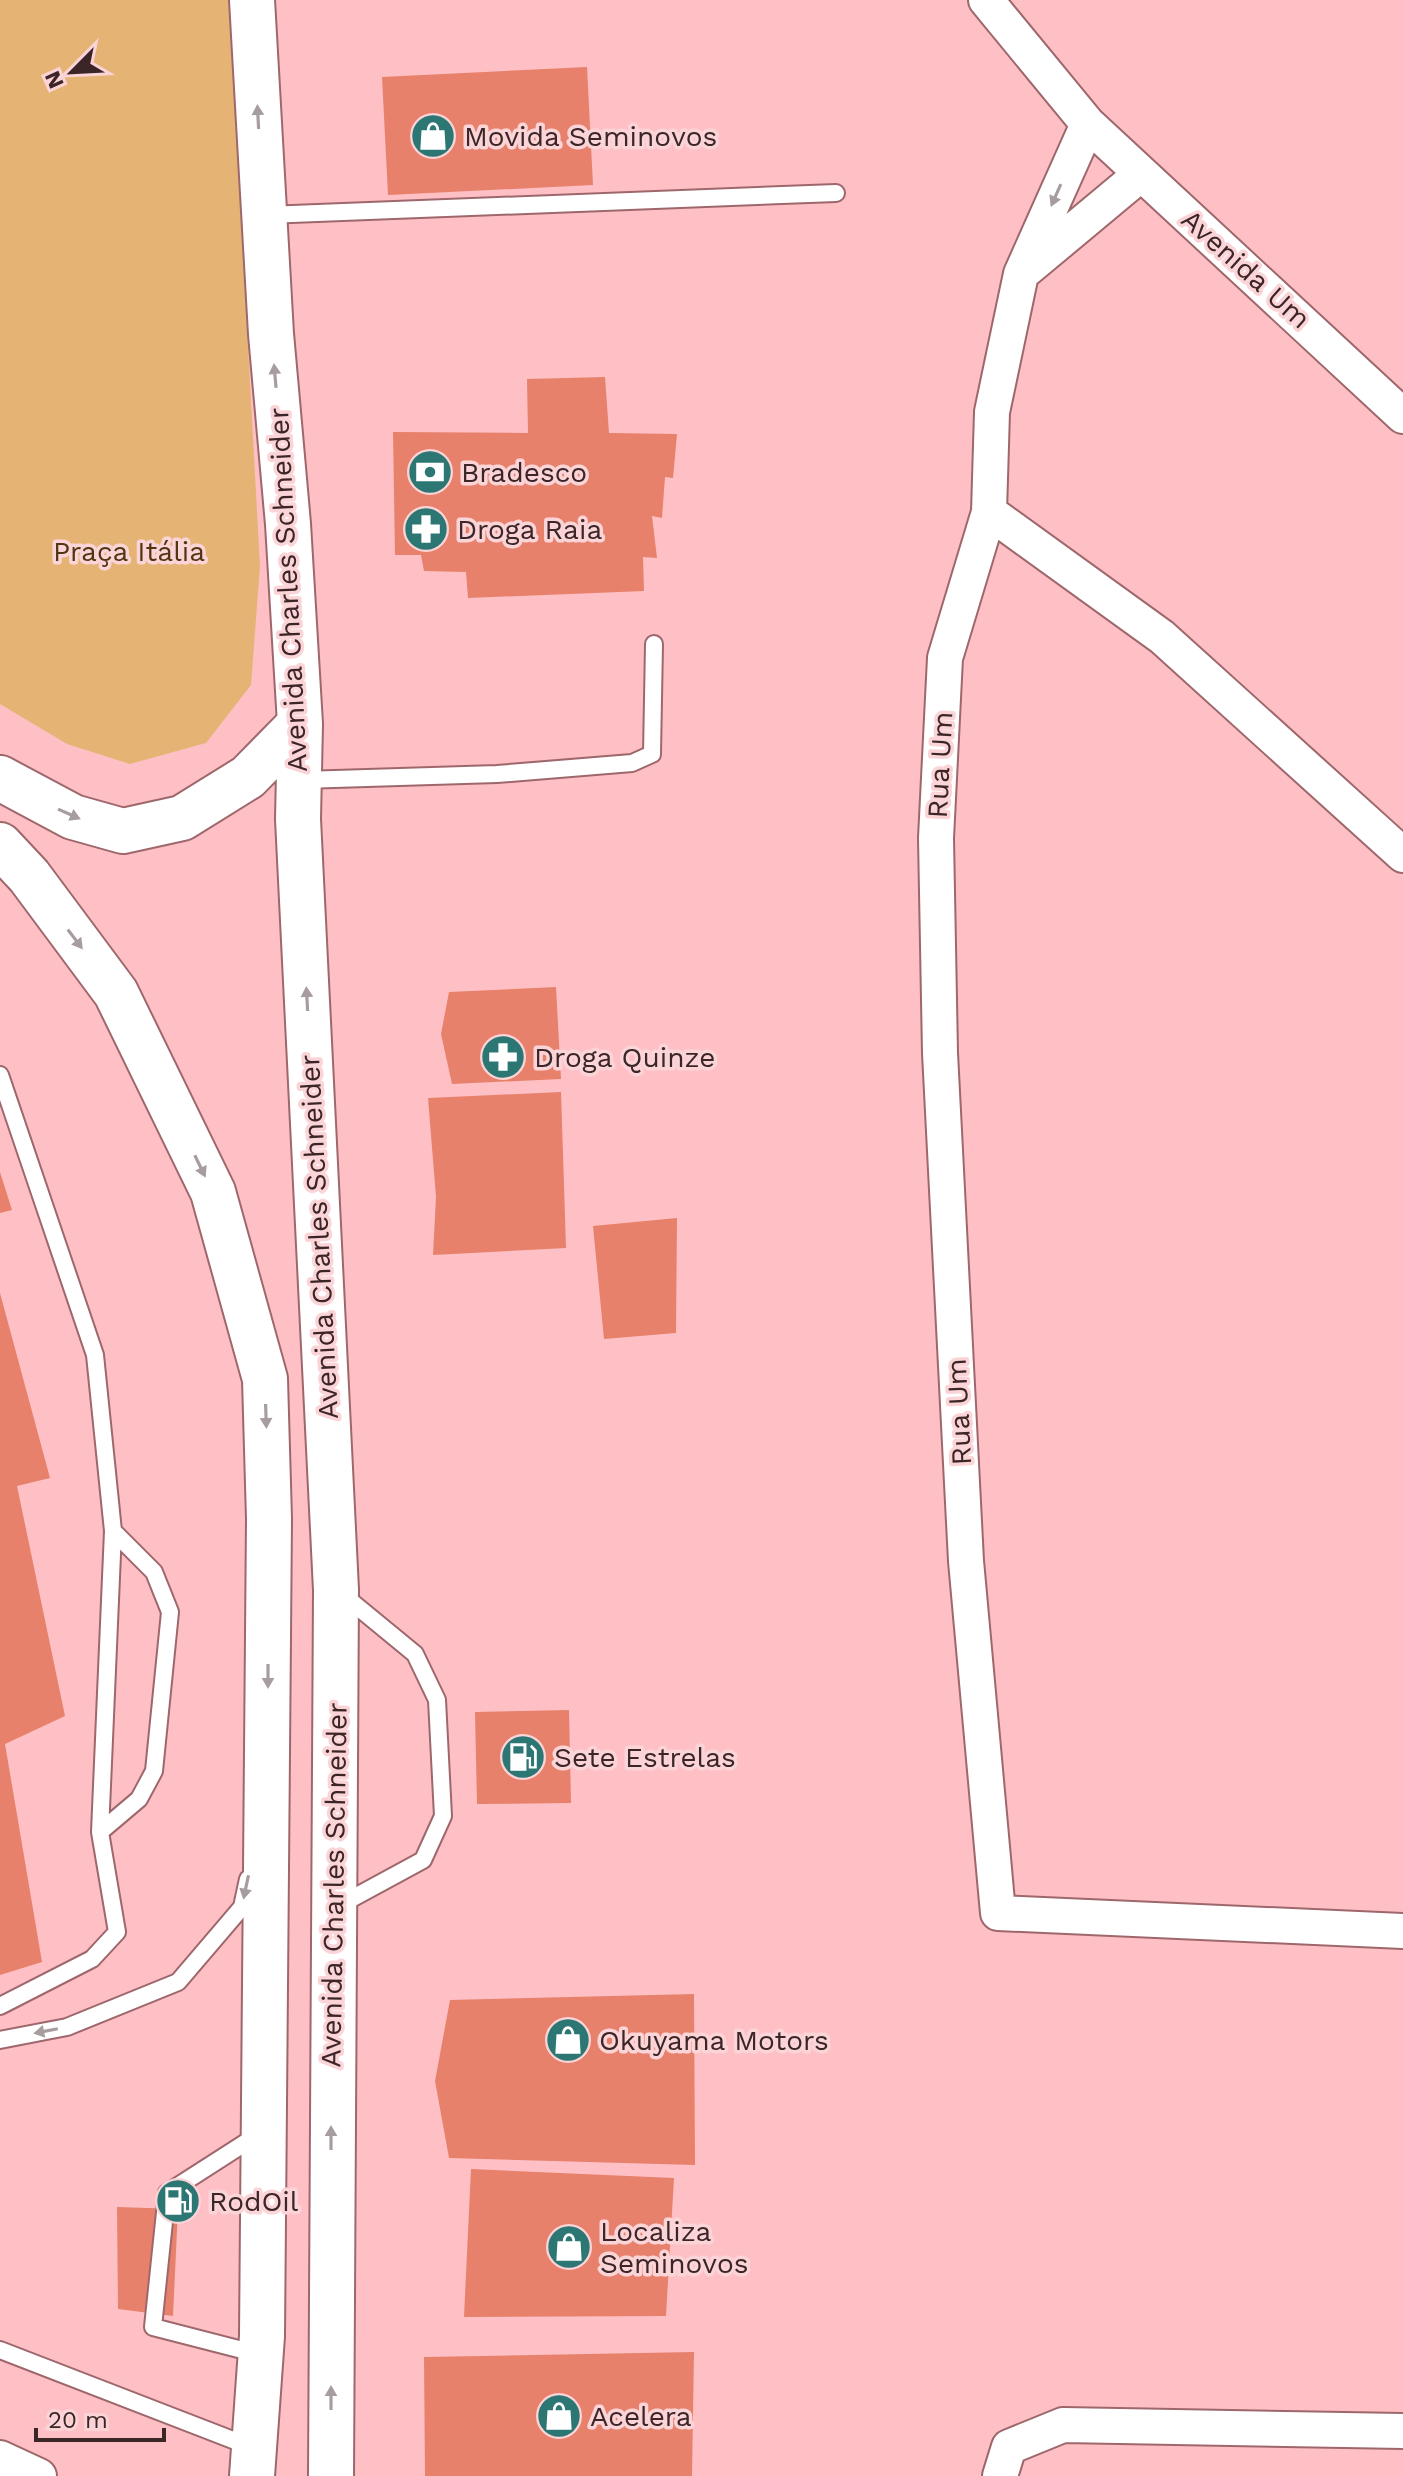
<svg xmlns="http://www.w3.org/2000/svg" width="1403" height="2476" font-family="'Work Sans',sans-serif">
<rect width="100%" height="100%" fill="#fec0c5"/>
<path fill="#e5b475" d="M0,0h236l1,144 23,422 -9,119 -45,58 -76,21 -63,-20 -67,-40z"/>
<path fill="#e7816b" d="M587,67l6,118 -205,10 -6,-118z
M605,377l4,56 68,1 -4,44 -8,-1 -3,41 -10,-2 5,42 -14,-1 1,34 -176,7 -2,-26 -42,-1 -3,-16h-26l-2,-123 135,1 -1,-54z
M556,987l5,92 -109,5 -11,-50 8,-42z
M561,1092l5,156 -133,7 3,-58 -8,-99z
M0,1172l12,38 -12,3z
M677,1218l-1,115 -72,6 -11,-113z
M0,1293l50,185 -33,8 48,230 -60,28 37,218 -42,13z
M569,1710l2,93 -94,1 -2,-92z
M694,1994l1,171 -246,-7 -14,-77 15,-81z
M471,2169l203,9 -8,138 -202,1z
M117,2207l61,2 -5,107 -55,-7z
M694,2352l-2,124h-267l-1,-119z"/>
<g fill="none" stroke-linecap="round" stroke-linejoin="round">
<g stroke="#9e676c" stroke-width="20">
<path id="service" d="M266,215l570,-22
M302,780l195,-6 135,-11 20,-9 2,-110
M0,1075l95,280 18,176 -13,301 17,100 -25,27 -92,47
M100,1832l39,-33 15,-28 16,-159 -16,-40 -41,-41
M340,1905l83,-45 20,-44 -6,-116 -22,-46 -73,-60
M0,2040l67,-13 111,-45 64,-75 6,-28
M0,2350l251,97
M258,2354l-105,-27 14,-134 92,-59"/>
</g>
<g stroke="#9e676c" stroke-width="38">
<path id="minor" d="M986,0l102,124 315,292
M1088,124l-67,150 -29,138 -3,100 -44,146 -9,180 4,215 26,508 32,352 405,18
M1027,269l114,-95
M989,512l173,125 241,218
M0,2458l39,18
M1000,2476l9,-29 54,-22 340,6"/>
</g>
<g stroke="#9e676c" stroke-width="48">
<path id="primary" d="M252,0l19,334 17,190 12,200 -2,95 38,771 -5,886
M0,778l73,39 50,14 59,-13 66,-41 52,-53
M0,845l29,31 87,117 97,199 52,187 4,140 -7,817 -10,140"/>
</g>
<use href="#service" stroke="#fff" stroke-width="16"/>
<use href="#minor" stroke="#fff" stroke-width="34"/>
<use href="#primary" stroke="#fff" stroke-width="44"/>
</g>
<defs><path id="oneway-solid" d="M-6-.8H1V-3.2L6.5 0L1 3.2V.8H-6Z" transform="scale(2)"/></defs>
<g fill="#a79d9e">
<use href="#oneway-solid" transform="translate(258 117) rotate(-93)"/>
<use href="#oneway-solid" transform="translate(1056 195) rotate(114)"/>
<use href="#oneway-solid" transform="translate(275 376) rotate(-95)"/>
<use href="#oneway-solid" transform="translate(69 814) rotate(24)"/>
<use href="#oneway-solid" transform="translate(75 939) rotate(53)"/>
<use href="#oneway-solid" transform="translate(307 999) rotate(-93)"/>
<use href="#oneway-solid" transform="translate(200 1166) rotate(64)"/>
<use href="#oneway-solid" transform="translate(266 1416) rotate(88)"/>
<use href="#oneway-solid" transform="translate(268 1676) rotate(90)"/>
<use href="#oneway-solid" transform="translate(246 1887) rotate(102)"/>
<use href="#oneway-solid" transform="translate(46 2031) rotate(169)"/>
<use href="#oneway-solid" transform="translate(331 2138) rotate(-90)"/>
<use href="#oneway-solid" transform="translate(331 2398) rotate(-90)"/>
</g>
<defs>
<g id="shop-disc" transform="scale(2.3)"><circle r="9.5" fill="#2c7674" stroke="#fbd4d7"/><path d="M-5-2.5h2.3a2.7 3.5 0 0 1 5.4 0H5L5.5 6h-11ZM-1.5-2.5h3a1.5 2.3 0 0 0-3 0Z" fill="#fff"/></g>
<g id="bank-disc" transform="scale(2.3)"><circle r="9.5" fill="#2c7674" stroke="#fbd4d7"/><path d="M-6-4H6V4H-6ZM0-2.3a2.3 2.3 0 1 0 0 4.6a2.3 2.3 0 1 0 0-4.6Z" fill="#fff"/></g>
<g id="pharmacy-disc" transform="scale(2.3)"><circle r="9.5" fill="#2c7674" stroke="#fbd4d7"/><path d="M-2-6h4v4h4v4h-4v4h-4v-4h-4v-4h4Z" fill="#fff"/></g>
<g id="fuel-disc" transform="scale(2.3)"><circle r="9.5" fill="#2c7674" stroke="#fbd4d7"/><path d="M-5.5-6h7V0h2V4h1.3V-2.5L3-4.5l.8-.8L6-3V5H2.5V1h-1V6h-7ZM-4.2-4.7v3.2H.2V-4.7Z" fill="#fff"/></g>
</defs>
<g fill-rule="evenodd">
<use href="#shop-disc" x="433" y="136"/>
<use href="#bank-disc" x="430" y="472"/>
<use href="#pharmacy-disc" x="426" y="529"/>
<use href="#pharmacy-disc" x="503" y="1057"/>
<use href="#fuel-disc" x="523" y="1757"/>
<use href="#shop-disc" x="568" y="2040"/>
<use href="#fuel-disc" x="178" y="2201"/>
<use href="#shop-disc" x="569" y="2247"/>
<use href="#shop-disc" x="559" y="2416"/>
</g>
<g text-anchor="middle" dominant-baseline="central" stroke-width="7" stroke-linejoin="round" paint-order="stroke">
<g font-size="28" fill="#3c2527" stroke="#fbd4d7" text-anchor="start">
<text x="464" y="136">Movida Seminovos</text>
<text x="461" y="472">Bradesco</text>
<text x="457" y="529">Droga Raia</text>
<text x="534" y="1057">Droga Quinze</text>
<text x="554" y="1757">Sete Estrelas</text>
<text x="599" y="2040">Okuyama Motors</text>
<text x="209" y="2201">RodOil</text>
<text x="600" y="2231">Localiza<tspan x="600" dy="32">Seminovos</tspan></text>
<text x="590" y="2416">Acelera</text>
</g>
<g font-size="28" fill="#3c2527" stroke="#fbd4d7">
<text transform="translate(1246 269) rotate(42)">Avenida Um</text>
<text transform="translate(288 590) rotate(-93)">Avenida Charles Schneider</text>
<text transform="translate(940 765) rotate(-87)">Rua Um</text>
<text transform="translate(319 1237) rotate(-93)">Avenida Charles Schneider</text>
<text transform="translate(959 1412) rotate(-93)">Rua Um</text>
<text transform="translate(334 1885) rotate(-89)">Avenida Charles Schneider</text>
</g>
<g font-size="28" fill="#503610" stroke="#fbd4d7">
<text x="129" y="551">Praça Itália</text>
</g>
</g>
<g transform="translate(72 72) rotate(246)" stroke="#fbd4d7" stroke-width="6" paint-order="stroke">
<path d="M0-6L14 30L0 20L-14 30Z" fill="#3c2527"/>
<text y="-12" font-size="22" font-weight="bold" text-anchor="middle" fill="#3c2527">N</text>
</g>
<path d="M36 2428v12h128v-12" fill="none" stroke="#3c2527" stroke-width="4"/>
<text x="48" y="2428" font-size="24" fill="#3c2527" stroke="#fbd4d7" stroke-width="6" paint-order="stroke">20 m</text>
</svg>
